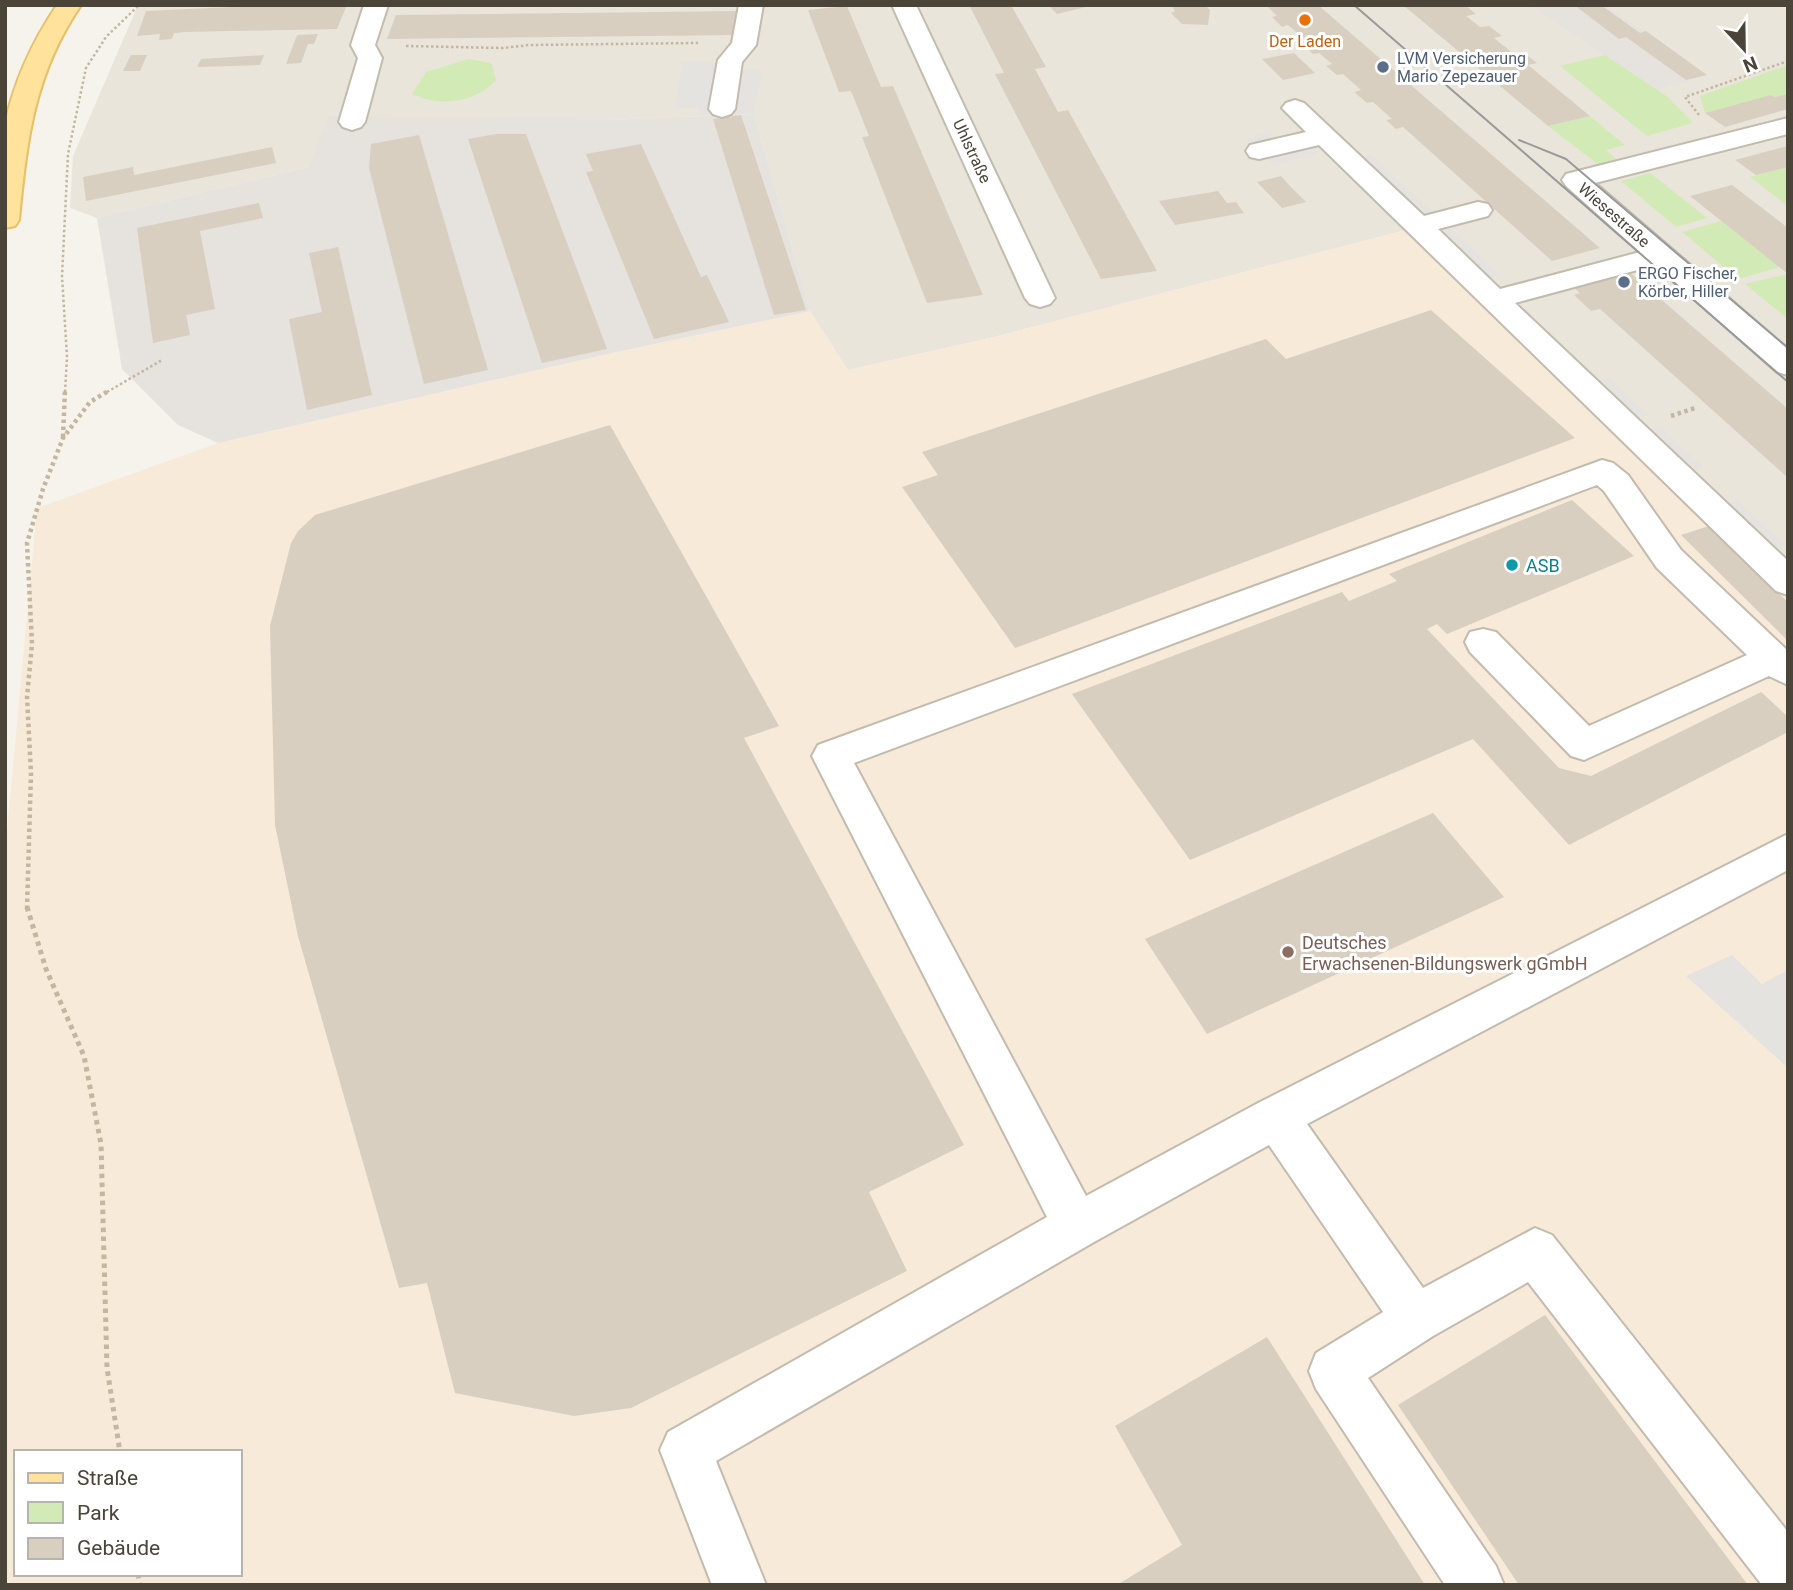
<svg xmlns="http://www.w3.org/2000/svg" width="1793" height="1590" font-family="Roboto,sans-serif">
<rect width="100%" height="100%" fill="#f6f3ec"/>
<path fill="#eae5da" d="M138,5h1650v594l-382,-369 -412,107 -146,33 -38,-59 -56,-197 -146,6 -300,47 -211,51 -27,-10 3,-52z"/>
<path fill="#f7ead8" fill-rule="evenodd" d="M1406,230l382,369v986h-1783v-732l32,-345 181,-65 394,-90 198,-42 38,59 146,-33zM16,1452h224v122h-224z"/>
<path fill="#e6e2dd" d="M1529,5h76l102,70 -50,15z
M754,114l56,197 -198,42 -394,90 -40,-18 -56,-56 -25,-151 211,-51 21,-51 279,4z"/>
<path fill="#d2eab5" d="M1605,55l63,42 25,26 -46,13 -87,-70z
M468,59l23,4 5,17c-20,23 -57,27 -84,14l14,-22z
M1788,65v29l-13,3 -4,-2 -66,18 -5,-17z
M1590,116l35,29 -19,5 15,14 -18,4 -55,-42z
M1788,167v39l-38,-29z
M1650,173l57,45 -31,9 -55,-46z
M1721,221l59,46 -42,12 -56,-47z
M1788,274v45l-43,-35z"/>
<path fill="#e5e3e0" d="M682,62l36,1 19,6 25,1 -8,44 -56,1v-7h-23z
M1270,132l13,13 23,-5 13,13 -46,11 -26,-26z
M1372,155l61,58 -22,6 -61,-58z
M1448,226l51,49 -23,6 -51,-49z
M1608,377l41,38 -25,8 -41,-39z
M1661,427l43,41 -25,8 -43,-42z
M1737,500l48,45 -27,8 -46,-45z
M1732,955l30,29 26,-14v98l-102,-92z"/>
<path fill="#d8cfc1" d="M347,5l-10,24 -152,3 -11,1 -2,6 -13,1 1,-6 -23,2 9,-25 109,-5z
M969,5h42l35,62 -11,2 23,43 10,-2 89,161 -56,8 -106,-205 9,-1z
M1048,5h42v1l-33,8z
M1171,5h34l5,5 -2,15 -26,-1 -11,-11 4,-2z
M1266,5h52l282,243 -48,13 -149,-134 -7,2 -10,-9 6,-1 -19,-17 -6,1 -13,-11 7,-2 -18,-16 -6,1 -11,-9 6,-2 -13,-11 -6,1 -12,-11 6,-2 -19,-16 -6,2 -10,-10 5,-1z
M1403,5h62l11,9 -10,2 14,11 9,-1 13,10 -8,2 21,17 9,-2 13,10 -9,2 62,51 -42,10z
M1574,5h27l39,28 6,-2 61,44 -21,5 -60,-43 -7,2z
M847,6l34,81 12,-1 90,209 -56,8 -65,-166 7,-1 -18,-45 -12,1 -31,-82z
M740,11l-2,24 -351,4 9,-24z
M318,34l-4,10h-6l-7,19 -15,1 11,-29z
M1294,53l21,20 -32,7 -21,-21z
M131,55h16l-7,16h-17z
M264,55l-4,10 -63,2 4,-8z
M1788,94v15l-63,18 -20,-14 66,-18 4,2z
M741,115l65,195 -32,5 -61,-196z
M496,134h30l81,215 -65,14 -74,-224z
M419,135l69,235 -64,14 -55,-216 2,-24z
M641,144l60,133 6,-2 22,47 -75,17 -68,-167 7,-1 -7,-17z
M1788,146v21l-32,8 -21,-15z
M272,147l4,16 -190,38 -3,-24 50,-10 1,8z
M1281,176l9,10 16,16 -24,6 -25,-26z
M1732,185l56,43v46l-98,-78z
M1218,191l9,12 9,-1 8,11 -69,12 -16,-24z
M259,203l4,15 -63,13 15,78 -29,6 4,20 -37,8 -16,-115z
M338,247l34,148 -65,15 -18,-91 33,-7 -13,-59z
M1627,270l161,139v69l-188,-169 -9,2 -17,-16 6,-2 -9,-8z
M1431,310l144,128 -560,210 -113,-161 36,-12 -16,-23 344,-113 20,20z
M610,425l169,301 -35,12 220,407 -95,47 38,79 -276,137 -57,8 -119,-23 -28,-110 -28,5 -101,-352 -23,-111 -5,-199 21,-83 7,-12 17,-16z
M1572,500l62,56 -187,78 -10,-10 -10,5 132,139 32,8 170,-84 27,25v15l-219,113 -96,-106 -283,121 -118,-166 270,-102 7,9 48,-20 -8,-7z
M1709,526l79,76v39l-107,-106z
M1433,813l71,84 -297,137 -62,-95z
M1545,1315l203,270h-229l-121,-180z
M1267,1337l158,248h-308l65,-40 -67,-119z"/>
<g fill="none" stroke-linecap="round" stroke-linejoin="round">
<g stroke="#c2bbae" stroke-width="4">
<path id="minor" d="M364,5h24l-13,40 7,13 -17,64 -4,5 -9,3 -9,-3 -4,-5 19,-64 -7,-13z
M739,5h24l-7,40 -14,17 -7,47 -4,5 -9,3 -9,-3 -4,-5 9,-49 14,-17z
M892,5h24l139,293 -5,6 -10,3 -10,-3 -5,-6z
M1295,100l9,3 120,113 54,-14 10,2 4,6 -4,6 -50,13 62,60 140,-37 -74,-66 -4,-6 4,-6 222,-56v16l-193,49 193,166v26l-11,-3 -121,-107 -141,38 273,258v34l-12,-4 -457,-446 -60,14 -9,-2 -4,-6 4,-6 56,-13 -24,-24 4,-5z
M1602,460l11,3 15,12 53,75 107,101v34l-19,-9 -185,84 -13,-4 -101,-104 -5,-10 5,-10 13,-3 13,3 93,94 158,-71 -90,-87 -53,-77 -7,-6 -743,278 232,433 174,-94 528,-268v36l-481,254 116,164 112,-60 17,7 236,297v53h-26l-234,-303 -95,54 -65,42 128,188 8,19h-59l-129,-196 -7,-18 7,-18 67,-41 -114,-167 -175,97 -378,219 50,124h-54l-52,-135 8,-18 379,-215 -235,-461 6,-11z"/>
</g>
<g stroke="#e6c16a" stroke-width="4">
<path id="major" d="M57,5h24c-47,69 -54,134 -62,215l-4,6 -10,2v-105c10,-44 27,-81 52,-118z"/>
</g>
<path stroke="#c4b79f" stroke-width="2.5" stroke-dasharray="2.5 2.5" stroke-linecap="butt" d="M406,46l97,2 26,-3 169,-2
M1699,115l-14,-18 103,-36
M65,392l2,-35 -5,-81 6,-122 18,-86 20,-31 33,-32
M107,392l55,-32"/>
<path stroke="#c4b79f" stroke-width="4.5" stroke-dasharray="3.5 3.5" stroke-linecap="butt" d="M1671,416l24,-8
M63,437l2,-47
M27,909l4,-136 -4,-76 5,-53 -5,-101 16,-54 20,-51 27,-36 20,-12"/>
<path stroke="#c4b79f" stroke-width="5" stroke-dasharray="4.5 4.5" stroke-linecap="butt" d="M27,907l19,62 38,87 17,88 6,224 13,84
M138,1574l2,11"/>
<use href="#minor" fill="#fff" fill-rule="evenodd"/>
<use href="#major" fill="#ffe39c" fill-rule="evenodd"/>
<path stroke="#9a9a9a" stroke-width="2" d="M1354,5l434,377
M1519,140l47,19 222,189"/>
</g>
<circle fill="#e8710a" stroke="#fff" stroke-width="2.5" cx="1305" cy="20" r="7"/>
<g fill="#5c6f8a" stroke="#fff" stroke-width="2.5">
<circle cx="1383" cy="67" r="7"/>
<circle cx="1624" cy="282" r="7"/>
</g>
<circle fill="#0f9aa8" stroke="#fff" stroke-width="2.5" cx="1512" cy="565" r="7"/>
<circle fill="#8d6e63" stroke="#fff" stroke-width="2.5" cx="1288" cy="952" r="7"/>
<g text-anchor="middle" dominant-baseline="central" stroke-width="6" stroke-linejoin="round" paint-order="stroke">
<g font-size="16" fill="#c56008" stroke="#fff">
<text x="1305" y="41">Der Laden</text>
</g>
<g font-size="16" fill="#4e5e75" stroke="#fff" text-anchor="start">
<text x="1397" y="58">LVM Versicherung<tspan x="1397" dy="18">Mario Zepezauer</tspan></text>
<text x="1638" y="273">ERGO Fischer,<tspan x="1638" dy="18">Körber, Hiller</tspan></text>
</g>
<g font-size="16" fill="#4b4439" stroke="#fff">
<text transform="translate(972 151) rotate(65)">Uhlstraße</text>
<text transform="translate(1614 215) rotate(41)">Wiesestraße</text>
</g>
<g font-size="18" fill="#0d838f" stroke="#fff" text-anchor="start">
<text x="1526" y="565">ASB</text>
</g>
<g font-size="18" fill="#785e54" stroke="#fff" text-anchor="start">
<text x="1302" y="942">Deutsches<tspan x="1302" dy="21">Erwachsenen-Bildungswerk gGmbH</tspan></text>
</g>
</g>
<rect width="1793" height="1590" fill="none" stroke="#4b4439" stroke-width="14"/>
<rect x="14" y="1450" width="228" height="126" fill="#ffffff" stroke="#b7b4b0" stroke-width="2"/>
<rect x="28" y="1473" width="35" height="10" fill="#ffe39c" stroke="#b7b4b0" stroke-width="2"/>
<text x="77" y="1485" font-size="21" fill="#4b4439">Straße</text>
<rect x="28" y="1502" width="35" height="21" fill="#d2eab5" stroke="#b7b4b0" stroke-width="2"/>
<text x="77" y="1520" font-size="21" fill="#4b4439">Park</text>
<rect x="28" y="1538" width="35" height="21" fill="#d8cfc1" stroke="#b7b4b0" stroke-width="2"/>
<text x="77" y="1555" font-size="21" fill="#4b4439">Gebäude</text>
<g transform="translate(1744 49) rotate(158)" stroke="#ffffff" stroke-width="5" paint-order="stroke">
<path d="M0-5L12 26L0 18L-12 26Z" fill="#4b4439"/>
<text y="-10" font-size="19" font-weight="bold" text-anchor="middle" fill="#4b4439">N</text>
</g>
</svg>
